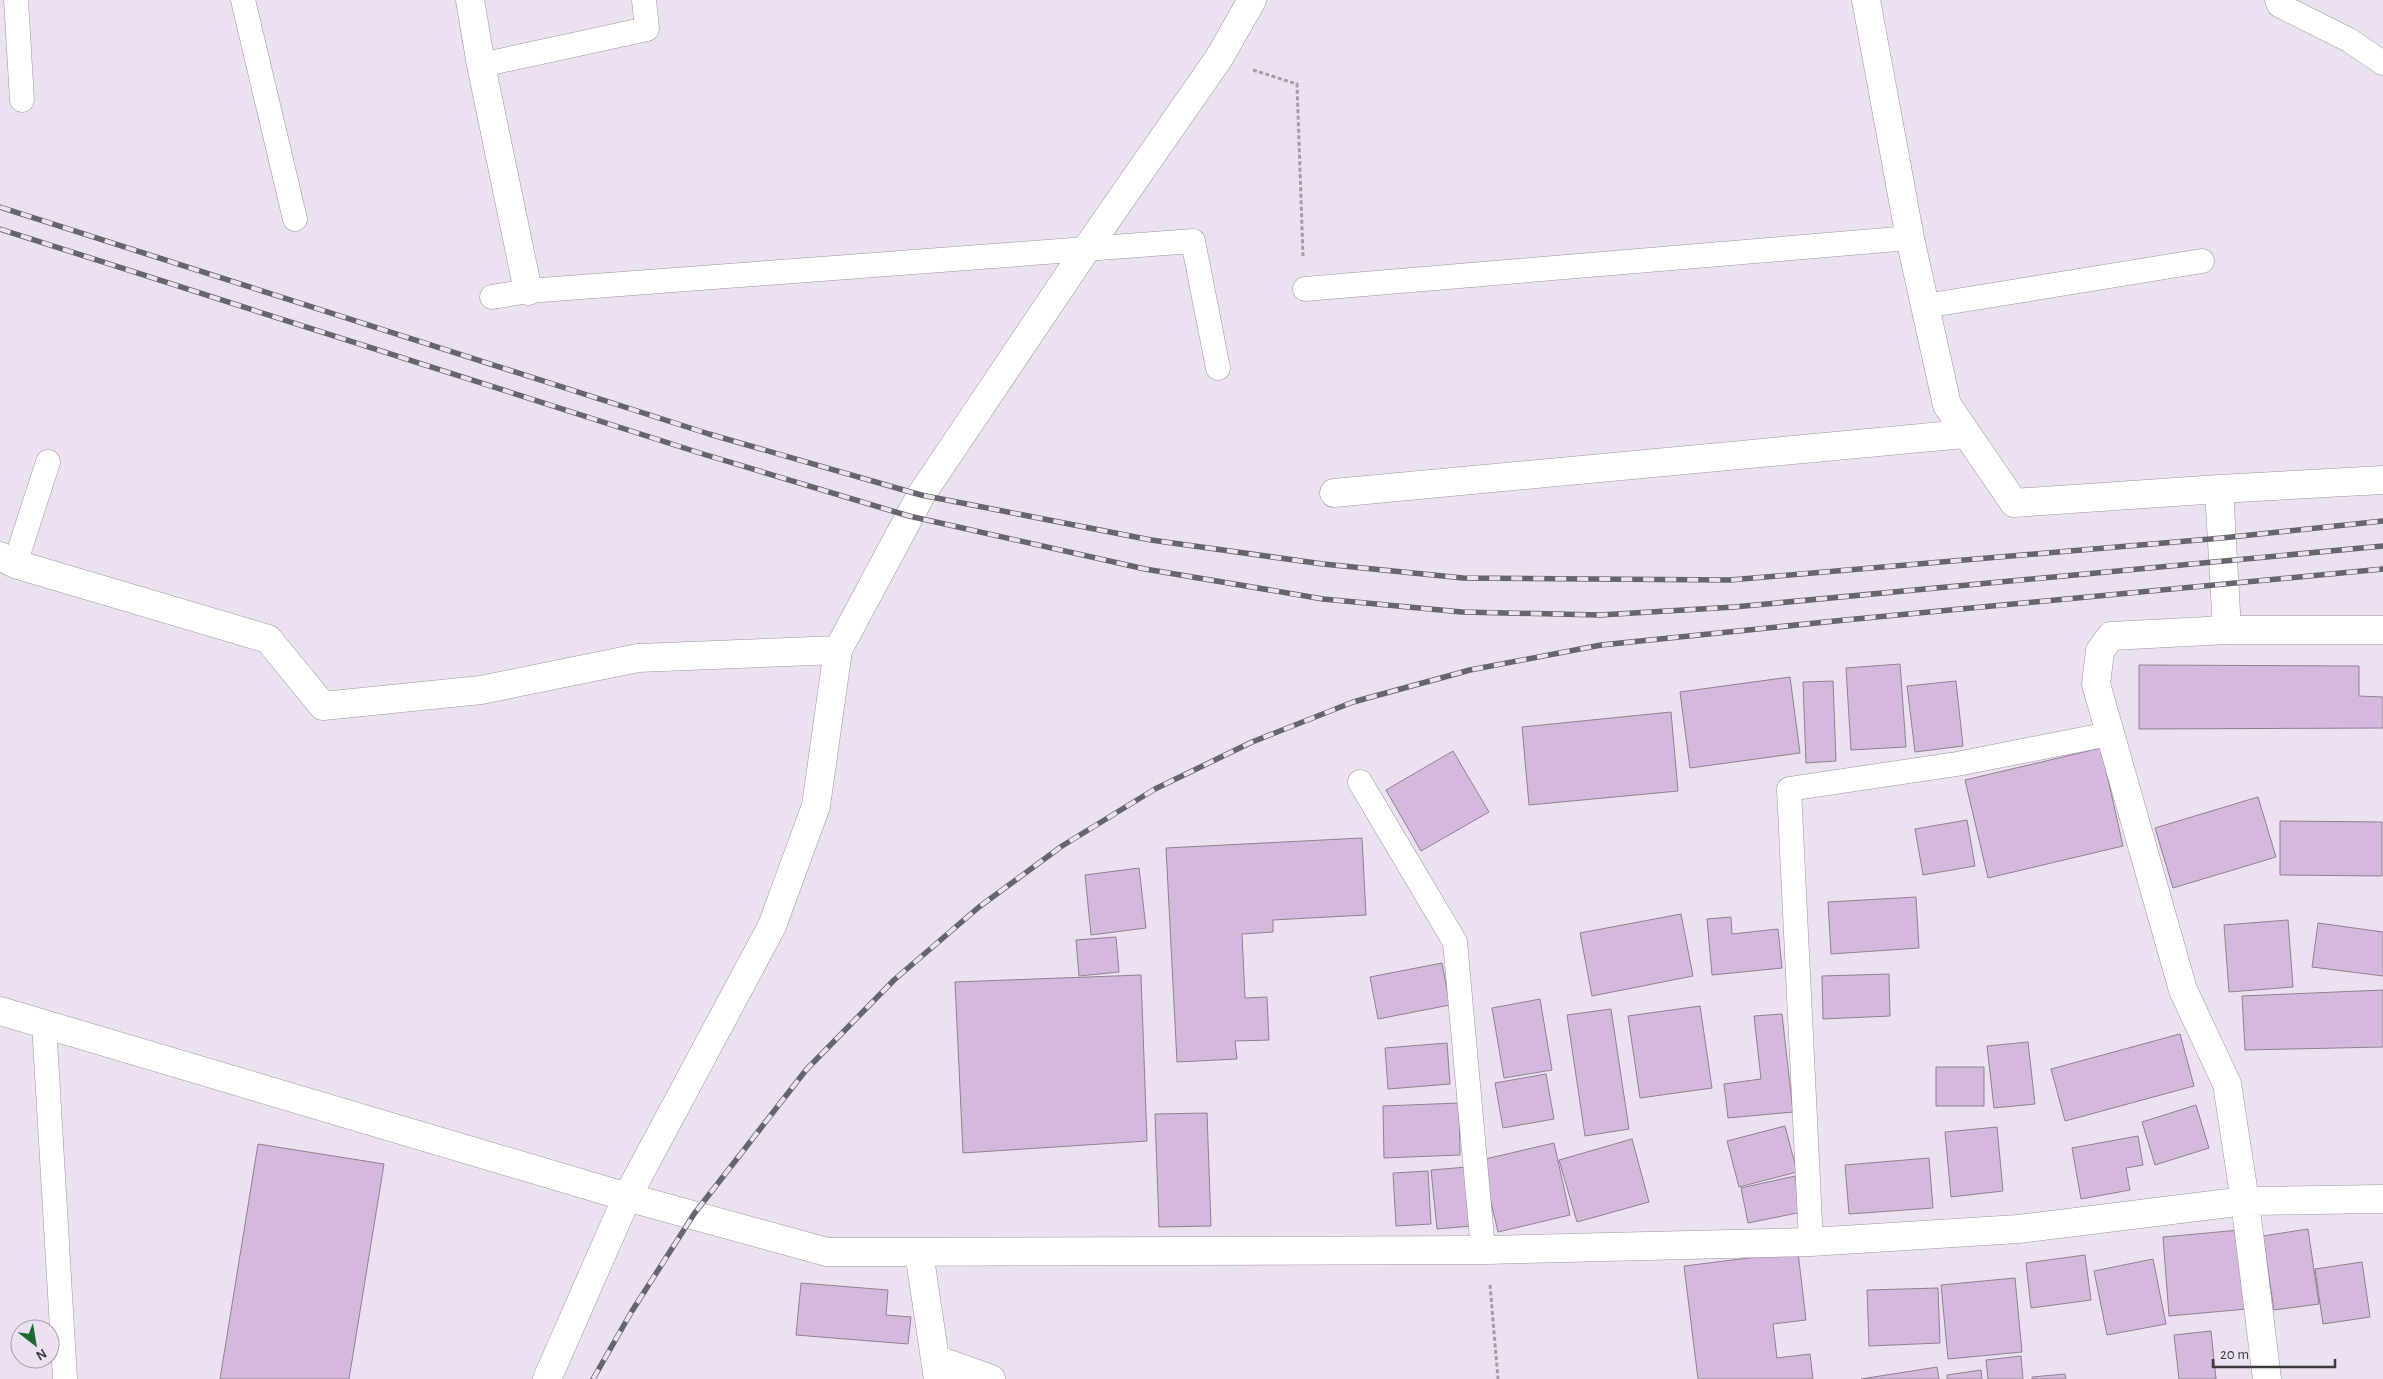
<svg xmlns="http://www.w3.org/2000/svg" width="2383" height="1379" font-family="'Alegreya Sans',sans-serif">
<rect width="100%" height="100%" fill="#ece1f0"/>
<path fill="#d5b8de" stroke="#8b828f" d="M1900,664l6,83 -55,3 -5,-82z
M2139,665l220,1v30l24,1v31l-244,1z
M1790,677l10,76 -110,15 -10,-76z
M1833,681l3,80 -30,2 -3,-81z
M1956,681l7,65 -48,6 -8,-66z
M1671,712l7,79 -149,14 -7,-78z
M2101,748l22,98 -135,32 -23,-98z
M1453,751l36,61 -68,39 -35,-61z
M2258,797l18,60 -103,31 -18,-60z
M1967,820l8,46 -52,9 -8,-46z
M2280,821l102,1v54l-102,-1z
M1362,838l4,77 -93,5v12l-31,2 3,64 22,-1 2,43 -34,1 2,18 -60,3 -11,-214z
M1139,868l7,60 -55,7 -6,-60z
M1916,897l3,51 -88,6 -3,-52z
M1681,914l12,62 -101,20 -12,-63z
M1731,917l1,17 46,-5 4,39 -70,7 -5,-56z
M2288,920l5,67 -64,5 -5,-67z
M2318,923l65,9v44l-71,-9z
M1116,937l3,35 -40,4 -3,-36z
M1442,963l8,42 -72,14 -8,-42z
M1889,974l1,42 -67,3 -1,-43z
M1141,975l6,166 -184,12 -8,-171z
M2383,990v57l-138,3 -3,-54z
M1540,999l12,71 -48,8 -12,-70z
M1700,1006l12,82 -72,10 -12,-82z
M1611,1009l18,120 -44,7 -18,-121z
M1782,1014l11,98 -65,6 -4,-34 37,-5 -7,-63z
M2180,1034l14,52 -129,35 -14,-52z
M2028,1042l7,62 -41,4 -7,-62z
M1447,1043l3,41 -62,5 -3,-41z
M1936,1067h48v39h-48z
M1546,1074l8,45 -51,9 -8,-45z
M1459,1103l1,52 -76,3 -1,-52z
M2196,1105l13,43 -54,17 -13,-43z
M1207,1113l4,113 -52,1 -4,-113z
M1785,1126l12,46 -58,15 -12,-46z
M1997,1127l6,64 -52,6 -6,-65z
M2138,1136l5,29 -17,3 4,22 -49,9 -9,-51z
M1632,1139l17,63 -72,20 -18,-62z
M1554,1143l16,72 -72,17 -17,-72z
M258,1144l126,20 -35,215h-129z
M1929,1158l4,50 -84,6 -4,-49z
M1467,1167l5,59 -35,3 -6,-59z
M1428,1171l3,53 -35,2 -3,-53z
M1795,1176l7,36 -54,11 -7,-35z
M2308,1229l11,75 -45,6 -11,-74z
M2240,1230l7,79 -78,7 -6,-79z
M1798,1252l8,68 -33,4 4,34 33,-4 3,25h-115l-14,-113z
M2085,1255l6,45 -60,8 -5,-45z
M2153,1259l13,65 -59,11 -13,-64z
M2362,1262l8,55 -47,7 -8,-55z
M2015,1278l7,74 -74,7 -7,-74z
M801,1283l87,7 -2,25 25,2 -3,27 -112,-9z
M1938,1288l2,55 -71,3 -2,-56z
M2211,1331l5,48h-37l-5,-44z
M2021,1356l2,23h-35l-2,-19z
M1937,1367l2,12h-78z
M1981,1370l1,9h-35v-4z
M2065,1374l1,5h-34v-2z"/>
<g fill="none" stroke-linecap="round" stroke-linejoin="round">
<g stroke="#9d93a0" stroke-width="25">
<path id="lane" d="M16,0l6,100
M243,0l52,219
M2277,0l2,5 70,35 34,23
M481,65l166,-36 -3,-29
M1305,289l605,-51
M492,297l36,-6 665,-50 25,127
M1925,306l277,-45
M15,564l33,-102
M1360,782l95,160 28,307
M44,1023l21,356
M1811,1242l-22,-453 168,-25 152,-30"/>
</g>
<g stroke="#9d93a0" stroke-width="29">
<path id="street" d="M470,0l11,65 47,226
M1866,0l44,238 37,167 67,98 205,-14 164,-9
M2219,489l8,141
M1334,493l630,-59
M0,556l15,8 253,75 55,67 158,-16 157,-32 200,-8
M0,1011l627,186 200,55 660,-2 324,-8 207,-13 227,-28 138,-2
M919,1252l19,127
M935,1359l56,20
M547,1379l80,-182 145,-271 44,-120 22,-156 83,-155 166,-247 132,-190 33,-58
M2267,1379l-22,-178 -18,-117 -44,-94 -87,-306 4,-33 11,-15 116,-6h156"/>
</g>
<path stroke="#a39ba5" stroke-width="3" stroke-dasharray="4 2.5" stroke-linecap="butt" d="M1253,70l44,14 6,172
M1490,1285l8,94"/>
<use href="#lane" stroke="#fff" stroke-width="24"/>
<use href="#street" stroke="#fff" stroke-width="28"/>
<g stroke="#69636b" stroke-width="5.5">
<path id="rail" d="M0,207l709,227 212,61 230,45 172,24 140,14 267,2 492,-42 161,-17
M0,229l703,225 206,62 236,53 178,30 139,13 138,3 134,-8 649,-61
M593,1379l39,-68 62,-97 112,-144 88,-90 85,-73 83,-61 93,-57 97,-47 101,-40 117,-32 131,-25 244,-25 538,-51"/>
</g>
<use href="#rail" stroke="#ece1f0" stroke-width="4" stroke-dasharray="11" stroke-linecap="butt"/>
</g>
<g transform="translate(35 1344) rotate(149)"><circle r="24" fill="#ece1f0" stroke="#a69ea9"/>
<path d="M0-4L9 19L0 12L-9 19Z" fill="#1e6632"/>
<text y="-8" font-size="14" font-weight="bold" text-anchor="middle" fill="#3e3a3f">N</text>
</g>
<path d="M2213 1359v8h122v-8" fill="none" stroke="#3e3a3f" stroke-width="2.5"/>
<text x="2220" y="1359" font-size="15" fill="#3e3a3f" stroke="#ece1f0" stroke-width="4" paint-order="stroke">20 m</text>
</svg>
